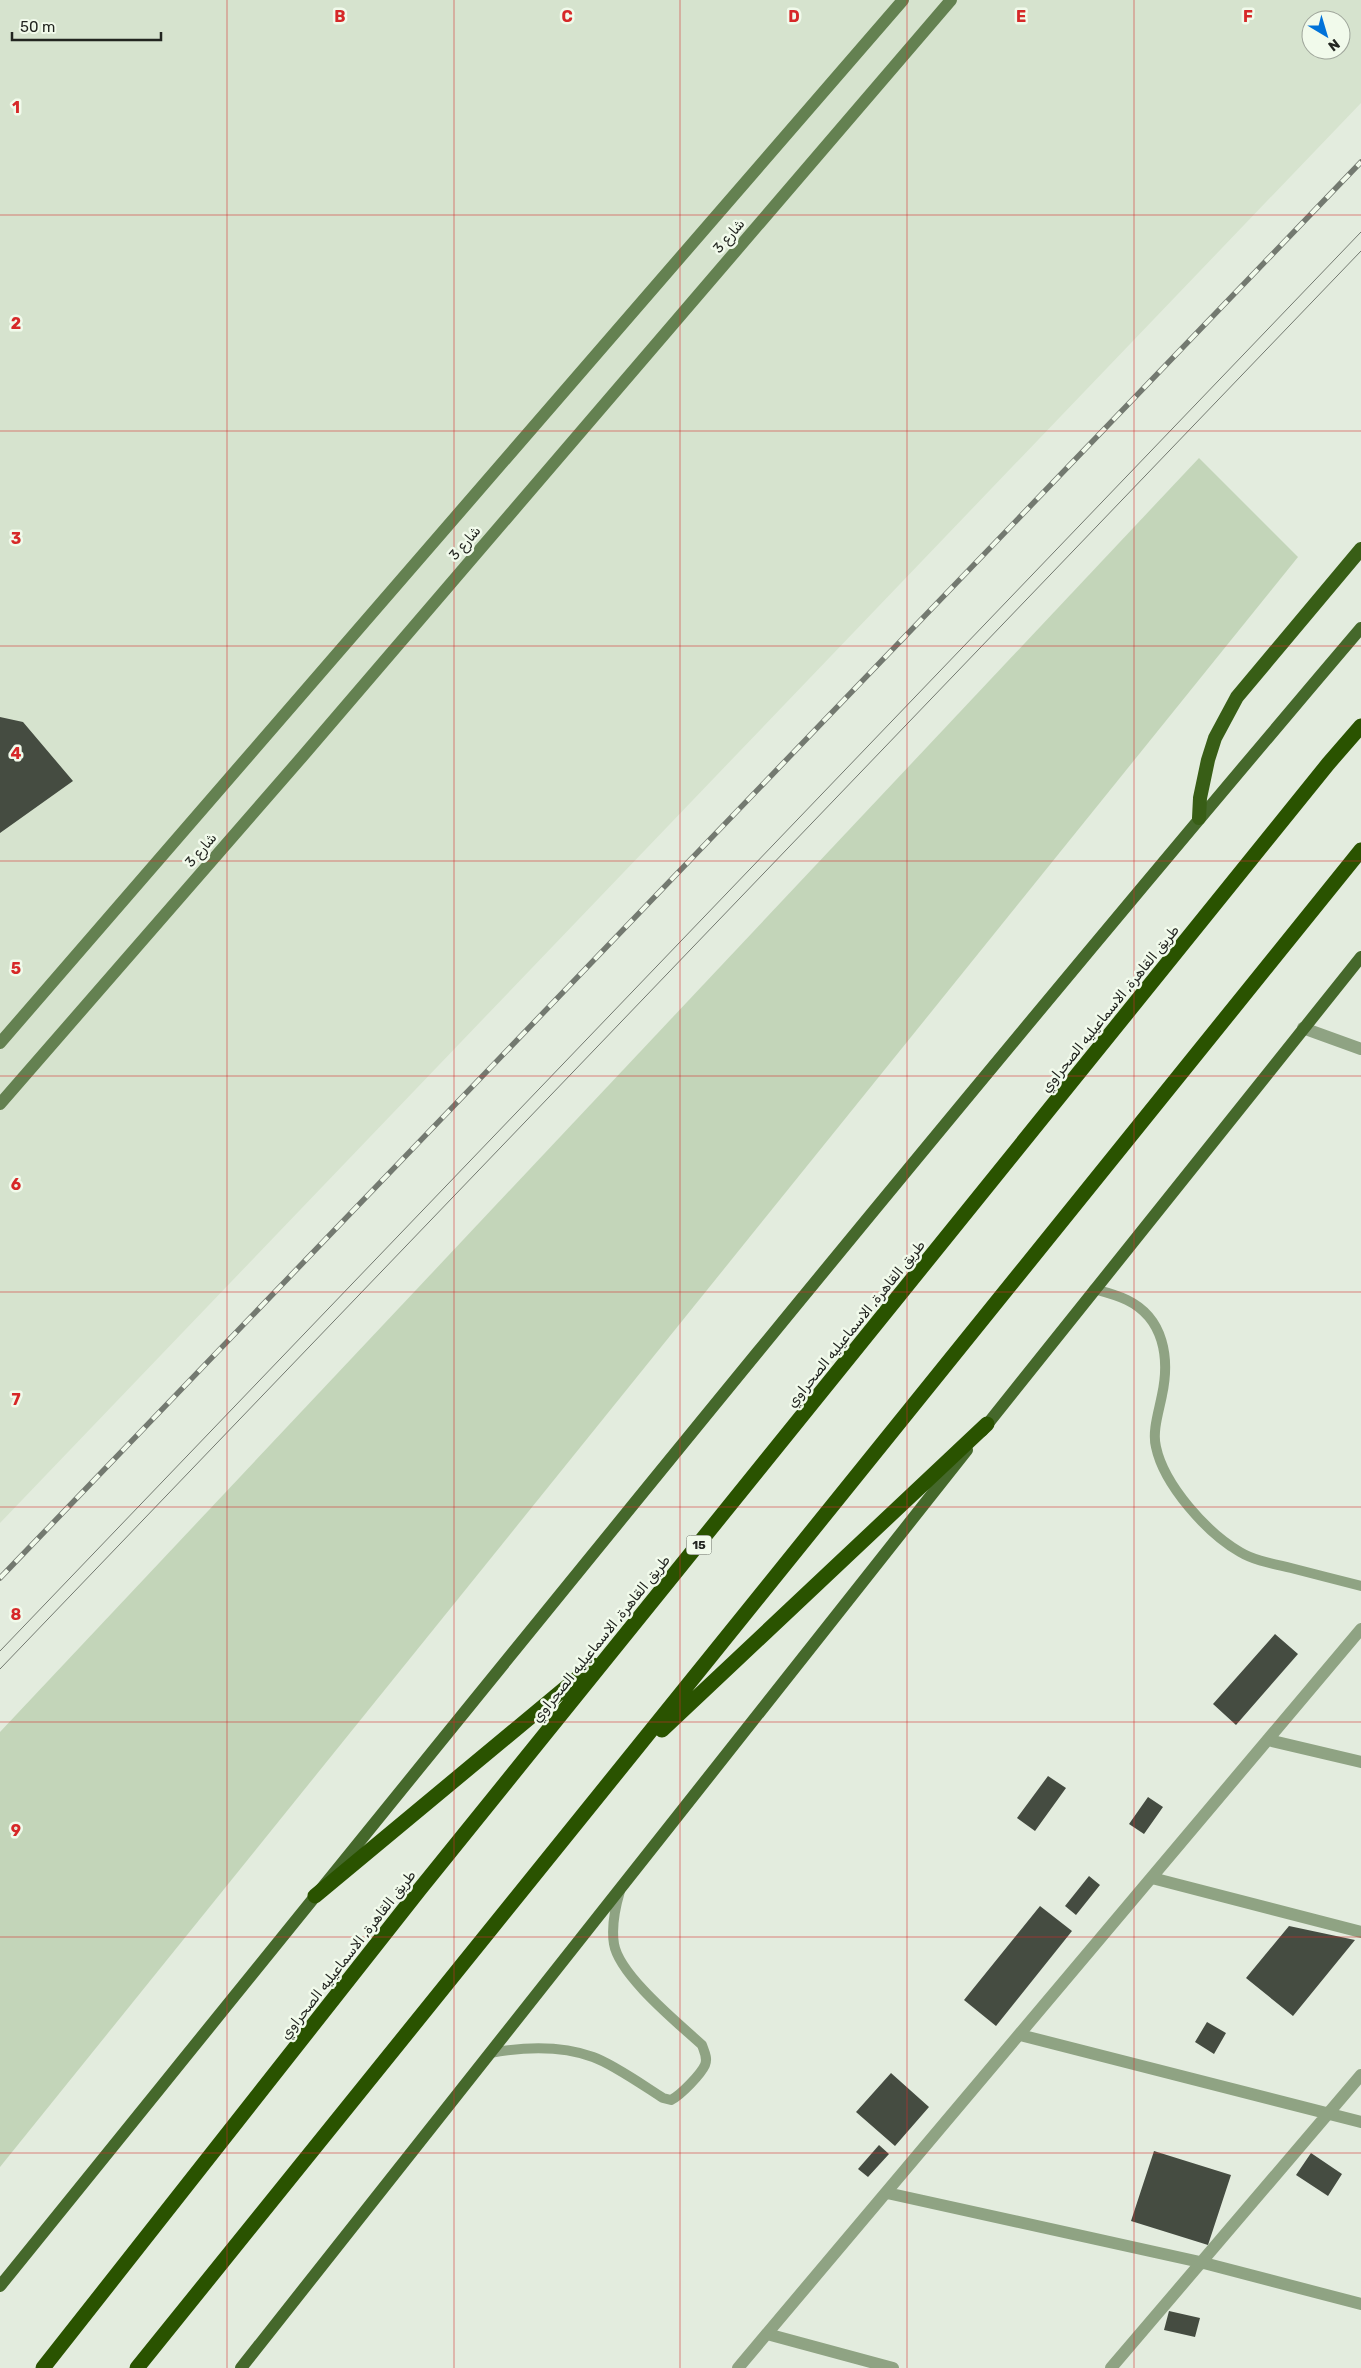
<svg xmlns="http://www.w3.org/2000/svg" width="1361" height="2368" font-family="Rubik,Vazirmatn,sans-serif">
<rect width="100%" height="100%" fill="#e3ecde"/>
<path fill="#d6e3ce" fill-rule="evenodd" d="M0,0h1361v103l-1361,1420zM1311,20h30v30h-30z"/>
<path fill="#c3d5b9" d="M1199,458l99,99 -1298,1610v-435z"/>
<path fill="#454c41" d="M0,717l23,5 50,59 -73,52z
M1275,1634l23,20 -62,71 -23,-21z
M1048,1776l18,12 -31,43 -18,-13z
M1148,1797l15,10 -19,27 -15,-10z
M1089,1876l11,9 -24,30 -11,-9z
M1040,1906l32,25 -76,95 -32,-26z
M1289,1926l66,14 -62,76 -47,-38z
M1207,2022l19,11 -12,21 -19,-12z
M891,2073l38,34 -34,39 -39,-34z
M879,2145l10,9 -21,23 -10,-8z
M1154,2151l77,24 -23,70 -77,-24z
M1311,2153l31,21 -14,22 -32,-21z
M1169,2311l31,7 -5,19 -31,-7z"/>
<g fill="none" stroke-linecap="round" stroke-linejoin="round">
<path stroke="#8fa383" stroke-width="10" d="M1094,1289c11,3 23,6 33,11 37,18 43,58 35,95 -3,16 -10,36 -6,52 8,38 51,86 84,105 15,9 34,12 51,16 23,6 47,12 70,18
M490,2053c33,-6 70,-8 103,4 20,7 51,29 70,41l8,2c10,-5 30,-26 34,-35 3,-7 -1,-14 -3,-20 -24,-22 -83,-70 -88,-101 -3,-18 1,-36 6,-53"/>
<path stroke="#8fa383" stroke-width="12" d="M1303,1028l58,21
M1268,1740l93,22
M1152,1878l209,54
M1020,2035l341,87
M887,2193l313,69 161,42
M767,2334l126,34
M738,2368l623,-739
M1111,2368l250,-293"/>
<path stroke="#648151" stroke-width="12" d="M0,1043l903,-1043
M0,1104l302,-347 649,-757"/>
<path stroke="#45682b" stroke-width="12" d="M982,1431l379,-474
M0,2286c450,-556 898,-1114 1361,-1658
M241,2368l726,-918"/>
<path stroke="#385e16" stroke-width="14" d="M1199,818l1,-20 8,-38 7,-22 22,-41 124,-148"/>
<path stroke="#2a5300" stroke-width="15" d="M662,1730l325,-306
M315,1896l278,-231
M43,2368l377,-479 908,-1125 33,-38
M137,2368c405,-508 819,-1009 1224,-1518"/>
<path stroke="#737970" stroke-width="1" d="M0,1651l1361,-1419
M0,1669l1361,-1418"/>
<g stroke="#737970" stroke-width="5.5">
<path id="rail" d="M0,1578l1361,-1416"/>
</g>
<use href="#rail" stroke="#f1faeb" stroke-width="4" stroke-dasharray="11" stroke-linecap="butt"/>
</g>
<path fill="none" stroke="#d62828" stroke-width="1" stroke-opacity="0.55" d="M227,0v2368M454,0v2368M680,0v2368M907,0v2368M1134,0v2368M0,215h1361M0,431h1361M0,646h1361M0,861h1361M0,1076h1361M0,1292h1361M0,1507h1361M0,1722h1361M0,1937h1361M0,2153h1361"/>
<g text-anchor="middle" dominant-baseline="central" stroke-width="5" stroke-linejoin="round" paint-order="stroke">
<rect fill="#f1faeb" stroke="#60655d" stroke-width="1" x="686.5" y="1535.5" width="25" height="19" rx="4"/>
<g font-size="12" font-weight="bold" fill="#222520">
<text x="699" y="1545">15</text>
</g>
<g font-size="14" fill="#222520" stroke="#f1faeb">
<text transform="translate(729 236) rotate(-49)">شارع 3</text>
<text transform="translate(465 543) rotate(-49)">شارع 3</text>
<text transform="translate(201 850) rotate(-49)">شارع 3</text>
<text transform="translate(1110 1009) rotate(-51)">طريق القاهرة, الاسماعيليه الصحراوي</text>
<text transform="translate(856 1324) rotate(-51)">طريق القاهرة, الاسماعيليه الصحراوي</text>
<text transform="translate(601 1639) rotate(-51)">طريق القاهرة, الاسماعيليه الصحراوي</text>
<text transform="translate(348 1955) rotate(-52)">طريق القاهرة, الاسماعيليه الصحراوي</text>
</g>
</g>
<g font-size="16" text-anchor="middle" font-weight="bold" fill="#d62828" stroke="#f1faeb" stroke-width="5" stroke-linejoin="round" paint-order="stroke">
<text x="340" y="22">B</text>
<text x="567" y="22">C</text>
<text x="794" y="22">D</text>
<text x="1021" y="22">E</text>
<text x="1248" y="22">F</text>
<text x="16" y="113">1</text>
<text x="16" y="329">2</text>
<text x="16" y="544">3</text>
<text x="16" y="759">4</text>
<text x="16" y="974">5</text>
<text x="16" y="1190">6</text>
<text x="16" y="1405">7</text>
<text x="16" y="1620">8</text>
<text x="16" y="1836">9</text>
</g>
<g transform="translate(1326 35) rotate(142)"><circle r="24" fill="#f1faeb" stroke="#9ea59a"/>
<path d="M0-4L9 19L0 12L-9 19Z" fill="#0072d9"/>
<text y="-8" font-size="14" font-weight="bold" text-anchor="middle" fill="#222520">N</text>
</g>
<path d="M12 32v8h149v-8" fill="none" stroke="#222520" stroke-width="2.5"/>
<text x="20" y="32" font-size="15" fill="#222520" stroke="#f1faeb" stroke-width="4" paint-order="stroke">50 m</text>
</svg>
